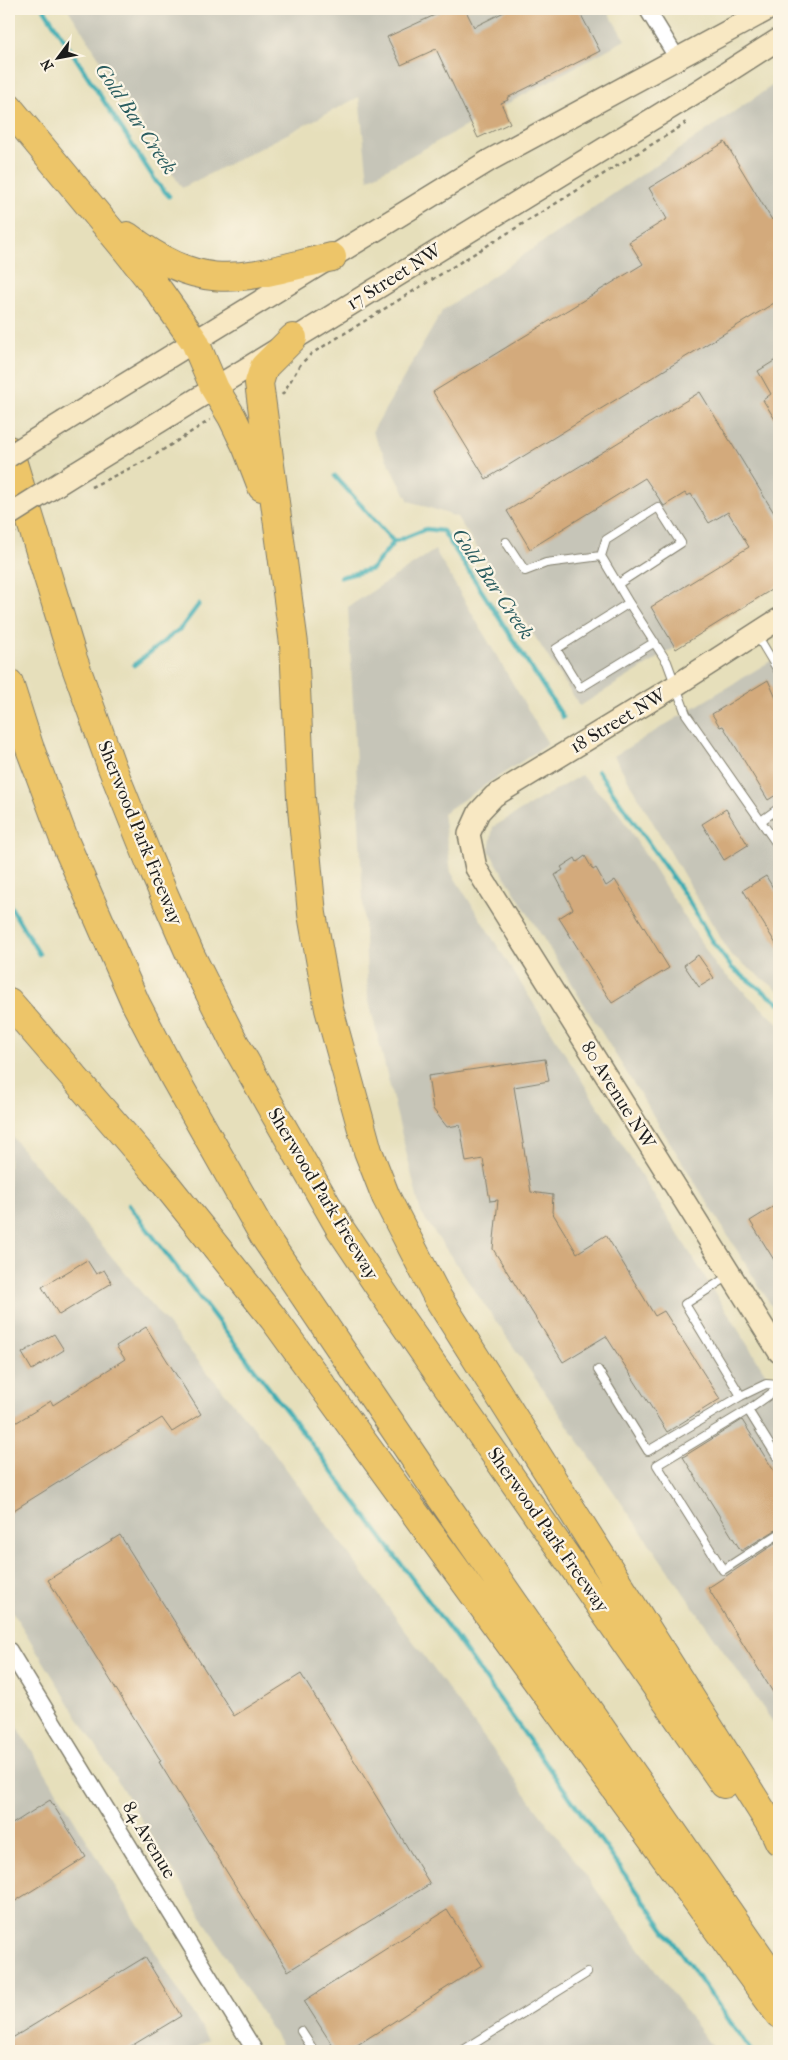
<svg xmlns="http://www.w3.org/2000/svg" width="788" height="2060" font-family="'IM FELL French Canon',serif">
<rect width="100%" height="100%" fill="#fcf5e5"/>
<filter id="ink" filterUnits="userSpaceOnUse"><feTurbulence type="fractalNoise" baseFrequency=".02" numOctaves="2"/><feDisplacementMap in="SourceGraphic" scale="10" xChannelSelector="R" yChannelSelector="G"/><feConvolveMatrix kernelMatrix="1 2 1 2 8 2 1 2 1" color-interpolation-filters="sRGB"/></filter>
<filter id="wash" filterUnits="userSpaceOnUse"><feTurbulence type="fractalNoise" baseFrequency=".0096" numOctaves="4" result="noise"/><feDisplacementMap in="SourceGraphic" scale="20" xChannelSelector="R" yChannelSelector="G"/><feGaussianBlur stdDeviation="1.12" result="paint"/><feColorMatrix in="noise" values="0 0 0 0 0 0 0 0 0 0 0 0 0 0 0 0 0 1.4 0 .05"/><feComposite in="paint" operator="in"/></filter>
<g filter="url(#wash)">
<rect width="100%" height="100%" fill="#e6dfbb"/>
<path fill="#c6c5b8" d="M68,9h247l6,4 10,-4h275l19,31 -257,139 -9,-82 -177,91z
M779,81v503l-199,122 -123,-189 -48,-16 -37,-69 71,-122z
M435,550l113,194 -105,69 8,59 328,523v336l-358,-518 -53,-216 -20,-390z
M779,656v335l-49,-37 -116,-198z
M581,775l35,34 100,157 63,58v294l-290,-467 4,-24z
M9,1133l264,318 442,600h-430l-276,-445z
M9,1713l200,327 -18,11h-182z"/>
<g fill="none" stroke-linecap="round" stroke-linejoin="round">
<path stroke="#3aacb2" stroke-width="4.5" d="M44,9l113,174 12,13
M335,476l59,66 32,-13 17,2 120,186
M341,577l31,-8 22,-27
M134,665l47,-37 18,-24
M598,771l89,127 27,46 18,24 47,35
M9,904l30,50
M129,1205l182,238 140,188 300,420"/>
</g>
<g id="blocks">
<path fill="#d3aa7c" d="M448,9h17l9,18 36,-18h68l22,42 -93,47 1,2 -7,3 9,20 -32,15 -42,-89 -35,16 -14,-28z
M725,142l47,78 7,-4v84l-293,179 -53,-87 210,-128 -14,-22 38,-23 -18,-31z
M779,358v68l-16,-26 8,-6 -13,-23z
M700,392l79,129v64l-103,64 -25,-42 98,-60 -21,-35 -19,11 -18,-29 -4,2 -2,-3 -21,13 -19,-28 -115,71 -23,-38z
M768,680l11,25v88l-11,7 -45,-74 -3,1 -8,-13z
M726,809l22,36 -24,15 -22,-36z
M585,856l8,14 3,-2 10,18 9,-6 54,88 -57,35 -53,-85 14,-9 -18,-34 8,-5 -2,-3 14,-9 2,4z
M766,876l13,22v51l-36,-59z
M698,955l16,23 -15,9 -15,-22z
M545,1059l4,22 -35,6 17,105 22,3 -1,17 25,41 29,-18 49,81 9,-5 56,88 -53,33 -61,-96 -43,26 -70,-113 5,-49 -8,1 -7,-42 -17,3 -6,-37 -13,2 -14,-18 -5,-33z
M779,1203v65l-29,-47z
M87,1260l9,14 8,-4 8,13 -53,32 -17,-28z
M146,1327l55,87 -29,18 -10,-14 -153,95v-86l42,-26 2,4 72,-46 -9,-13z
M54,1334l10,16 -32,20 -10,-17z
M742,1420l37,59v49l-38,23 -58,-94z
M120,1535l114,181 67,-42 129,210 -142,87 -129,-209 2,-1 -113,-181z
M779,1541v161l-71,-114z
M50,1800l36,57 -77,48v-79z
M447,1910l35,55 -134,86h-12l-32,-50z
M145,1957l36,59 -58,35h-114v-11z"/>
</g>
</g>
<g filter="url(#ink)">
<use href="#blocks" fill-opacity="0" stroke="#817e6c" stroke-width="1"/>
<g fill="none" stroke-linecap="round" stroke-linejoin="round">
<g stroke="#817e6c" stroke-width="10">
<path id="lane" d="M506,542l19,29 21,-8 55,-7
M618,584l63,-41 -23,-36 -52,33 -5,16 28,47
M757,635l22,37
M655,642l-75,46 -24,-39 73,-46 38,59 19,52 93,133
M761,821l18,-13
M729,1276l-44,28 56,92 25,-12 13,1
M598,1370l50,81 93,-55
M779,1388l-31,22 31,50
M748,1410l-91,55 66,105 56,-36
M301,2031l13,20
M462,2051l125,-78"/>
</g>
<g stroke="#817e6c" stroke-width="18">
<path id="street" d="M647,9l30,49
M9,1650l246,401"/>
</g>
<g stroke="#817e6c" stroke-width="24">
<path id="secondary" d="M65,421l425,-261 279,-151
M76,473l622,-382 81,-52
M779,619l-104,67 -181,110 -15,16 -10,22 7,34 303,484"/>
</g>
<g stroke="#817e6c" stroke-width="30">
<path id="highway" d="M9,108l115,139 35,44 36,51 20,47 17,28 15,31 15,39
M127,236c80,61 116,41 205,21
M293,338l-29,29 -5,16 35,261 7,154 11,116 17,95 39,142 18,46 52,101 336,532 5,11
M9,450l64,209 38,106 38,95 41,94 44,88 107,188 55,82 328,472
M9,683l20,63 36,96 71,162 38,73 90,159 182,269 333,480
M9,1002l147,170 117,146 506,696"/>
</g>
<path stroke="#817e6c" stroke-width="2.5" stroke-dasharray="4 4" stroke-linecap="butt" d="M282,395l18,-30 11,-11 374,-230 -2,-4
M91,487l56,-27 63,-40"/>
<use href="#lane" stroke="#fff" stroke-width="8"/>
<use href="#street" stroke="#fff" stroke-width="15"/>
<use href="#secondary" stroke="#f8e8c3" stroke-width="21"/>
<use href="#highway" stroke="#edc569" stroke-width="28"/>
<g stroke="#817e6c" stroke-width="24" stroke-linecap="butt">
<path id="secondary-bridge" d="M9,456l56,-35
M9,515l67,-42"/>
</g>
<path stroke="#817e6c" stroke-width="2.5" stroke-dasharray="4 4" stroke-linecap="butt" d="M9,537l7,-5"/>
<use href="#secondary-bridge" stroke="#f8e8c3" stroke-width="21"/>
</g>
</g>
<g text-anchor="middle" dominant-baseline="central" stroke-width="4.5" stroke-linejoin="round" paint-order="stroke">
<g font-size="19" fill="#1c1c1c" stroke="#fcf5e5">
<text transform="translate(394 277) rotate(-32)">17 Street NW</text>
<text transform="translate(618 721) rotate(-31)">18 Street NW</text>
<text transform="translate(140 833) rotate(68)">Sherwood Park Freeway</text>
<text transform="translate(618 1095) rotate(58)">80 Avenue NW</text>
<text transform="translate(323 1194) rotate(59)">Sherwood Park Freeway</text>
<text transform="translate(548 1530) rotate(55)">Sherwood Park Freeway</text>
<text transform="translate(149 1840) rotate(59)">84 Avenue</text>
</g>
<g font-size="20" font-style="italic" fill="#2a5d60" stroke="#fcf5e5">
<text transform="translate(136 119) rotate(56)">Gold Bar Creek</text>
<text transform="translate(493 584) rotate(56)">Gold Bar Creek</text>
</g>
</g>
<rect width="788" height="2060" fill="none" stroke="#fcf5e5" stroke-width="30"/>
<g transform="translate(58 58) rotate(238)" stroke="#fcf5e5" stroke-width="4" paint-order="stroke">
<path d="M0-4L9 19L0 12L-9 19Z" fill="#1c1c1c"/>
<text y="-8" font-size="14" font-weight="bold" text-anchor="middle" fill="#1c1c1c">N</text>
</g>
</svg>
